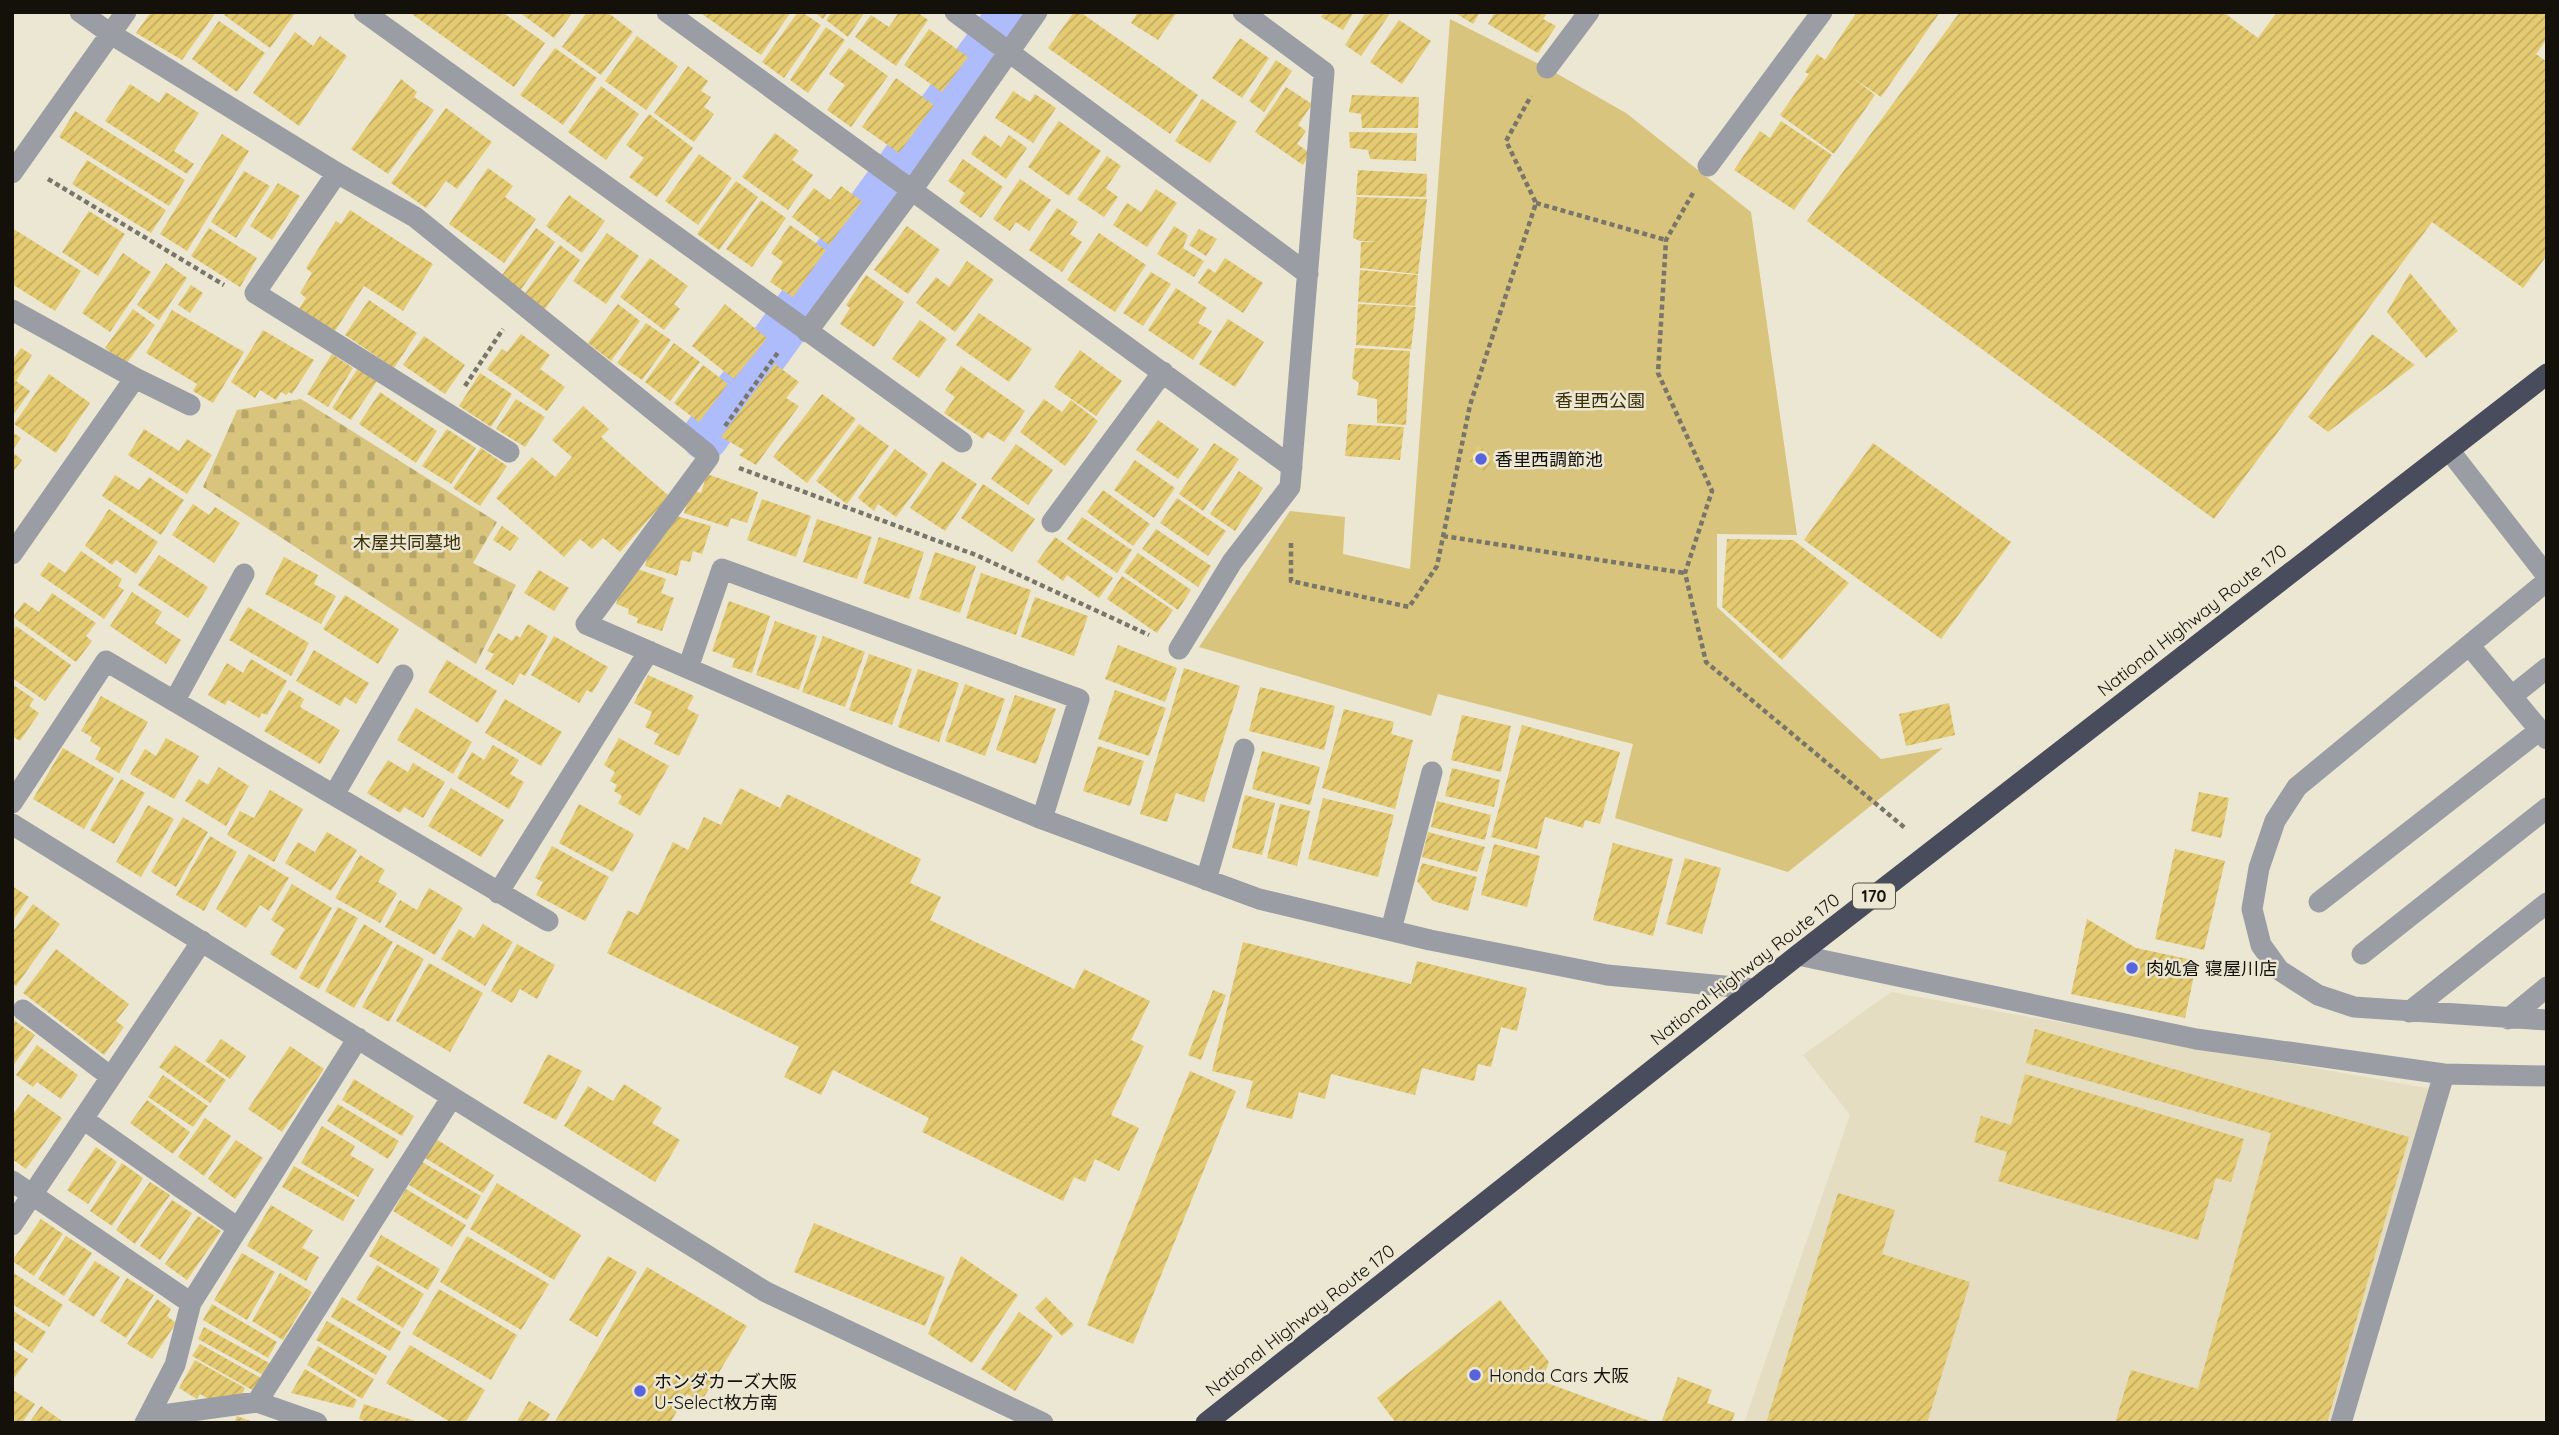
<svg xmlns="http://www.w3.org/2000/svg" width="2559" height="1435" font-family="Quicksand,'Noto Sans JP',sans-serif">
<defs>
<pattern id="cemetery-stones" width="16" height="16" patternUnits="userSpaceOnUse" patternTransform="scale(1.75)"><rect width="16" height="16" fill="#d8c47d"/><path d="M2 7V4a2 2 0 0 1 4 0v3zM10 15v-3a2 2 0 0 1 4 0v3z" fill="#b8a76b"/></pattern>
<pattern id="building-hatch" width="6" height="6" patternUnits="userSpaceOnUse" patternTransform="scale(1.75)"><rect width="6" height="6" fill="#e4ca71"/><path d="M-1 1l2-2M0 6l6-6M5 7l2-2" fill="none" stroke="#c3ac60"/></pattern>
</defs>
<rect width="100%" height="100%" fill="#ece7d3"/>
<path fill="#e5ddc2" d="M1891,992l541,97 -98,334h-590l106,-308 -47,-60z"/>
<path fill="url(#cemetery-stones)" d="M301,399l196,123 -24,41 43,22 -40,79 -273,-177 34,-77z"/>
<path fill="#d8c47d" d="M1450,19l97,49 79,45 125,99 46,323 -80,-1v73l164,152 62,-11 -155,124 -173,-54 18,-74 -195,-50 -7,22 -232,-69 91,-136 55,6 -2,37 67,15z"/>
<g fill="none" stroke-linecap="round" stroke-linejoin="round">
<path stroke="#aebcfb" stroke-width="47" d="M705,437l307,-425"/>
</g>
<path fill="url(#building-hatch)" d="M151,12h65l-34,48 -46,-27z
M226,12h70l-26,36 -46,-33z
M409,12h93l43,31 -31,44z
M519,12h54l-19,26z
M587,12h20l26,20 -32,43 -39,-28z
M699,12h92l-30,43z
M798,12h4l19,13 -37,53 -22,-16z
M814,12h14l-5,7z
M832,12h33l-17,25 -22,-17z
M899,12h18l11,8 -32,46 -41,-29 16,-22 18,12z
M1074,12h6l118,83 -28,39 -122,-86z
M1138,12h39l-19,28 -27,-17z
M1324,12h30l-11,18 -22,-13z
M1366,12h25l-30,44 -16,-11z
M1454,12h26l-7,12z
M1495,12h53l-5,7 13,7 -18,27 -50,-29z
M1857,12h83l-59,85 -28,-19 22,17 -41,59 -54,-39 29,-41 -4,-2 12,-18 8,6z
M1960,12h263l35,26 19,-26h270v27l-11,15 11,8v193l-24,33 -91,-66 -218,297 -407,-298z
M1399,20l32,21 -29,43 -32,-22z
M219,21l46,32 -28,39 -45,-33z
M826,27l19,13 -37,53 -18,-13z
M929,29l39,28 -26,35 -38,-27z
M295,32l18,14 7,-10 27,20 -48,70 -46,-33z
M637,36l41,30 -32,44 -41,-29z
M1240,38l29,20 -27,40 -30,-20z
M555,48l42,30 -34,47 -43,-30z
M849,48l39,28 -37,51 -24,-17 18,-25 -16,-11z
M1276,60l16,11 -28,41 -15,-11z
M688,66l20,15 -7,10 10,6 -7,10 10,7 -20,28 -40,-29z
M896,78l38,27 -35,48 -37,-26z
M401,79l16,13 -3,5 20,13 -46,64 -37,-25z
M130,84l29,19 7,-11 33,21 -25,38 20,13 -7,10 -82,-53z
M601,86l38,28 -33,46 -38,-28z
M1286,87l26,17 -14,21 8,6 -9,13 13,9 -7,12 -48,-33z
M1013,91l17,11 5,-8 21,14 -23,35 -38,-25z
M1352,95l67,2 -1,31h-56l-1,-14 -12,-2z
M1202,99l35,23 -27,41 -35,-22z
M446,108l46,34 -35,47 -11,-8 -20,27 -35,-25z
M75,111l110,69 -16,26 -110,-69z
M649,114l44,34 -36,49 -28,-20 15,-19 -18,-13z
M1059,121l42,30 -32,45 -41,-29z
M1781,121l51,34 -38,55 -60,-40 26,-39 10,7z
M1349,132l68,1 -1,28 -46,-2 -2,-9 -18,-2z
M775,133l24,18 -7,9 21,15 -25,35 -46,-33z
M222,134l27,17 -62,100 -27,-17z
M984,135l17,12 8,-12 18,13 -21,31 -35,-25z
M699,154l33,24 -34,47 -33,-24z
M1107,156l14,10 -15,22 12,9 -14,20 -27,-18z
M963,159l40,28 -22,31 -22,-16 6,-9 -17,-12z
M87,160l79,50 -15,23 -79,-49z
M488,168l25,18 -8,11 31,22 -32,44 -55,-39z
M1358,170l69,4 -1,23 -70,-2z
M244,171l26,15 -34,52 -25,-16z
M1020,179l31,21 -22,31 -13,-9 -6,9 -17,-12z
M736,181l22,16 -39,53 -22,-16z
M278,183l22,13 -28,44 -22,-14z
M841,186l21,15 -33,44 -37,-28 22,-29 16,12z
M1156,189l21,14 -30,44 -34,-22 14,-22 14,9z
M569,195l36,26 -23,32 -36,-27z
M1357,197l70,2 -9,75 -58,-6 1,-26 19,-1h-20l-7,-3z
M761,200l25,18 -34,49 -26,-18z
M1057,208l21,14 -8,12 12,8 -20,30 -33,-22z
M350,210l83,54 -30,47 -39,-25 -29,45 -36,-22 7,-11 -6,-5 12,-20 -6,-5 30,-47 5,3z
M89,211l36,23 -27,42 -36,-24z
M790,225l36,25 -33,47 -23,-15 13,-20 -12,-9z
M907,226l33,24 -32,44 -34,-24z
M1174,226l14,9 -5,13 21,13 -10,16 -37,-23z
M12,228l69,43 -26,40 -43,-27z
M209,228l48,30 -17,29 -49,-31z
M536,228l19,14 -36,50 -19,-14z
M1199,229l18,10 -11,17 -17,-11z
M607,233l32,23 -33,48 -33,-23z
M1099,233l47,32 -31,47 -48,-32z
M560,245l20,15 -36,50 -20,-15z
M123,253l28,19 -41,60 -28,-19z
M650,258l38,28 -14,18 6,5 -16,21 -44,-33z
M1225,258l38,25 -20,30 -45,-30 10,-15 7,5z
M967,261l27,19 -39,52 -39,-29 20,-26 13,10z
M166,263l21,15 -28,42 -22,-15z
M1360,270l58,5 -3,31 -57,-4z
M1151,272l20,12 -28,42 -20,-13z
M2410,273l48,58 -32,27 -39,-46z
M866,275l38,27 -30,45 -34,-23 10,-16 -4,-3z
M191,285l12,8 -13,20 -12,-8z
M1176,288l31,20 -9,15 14,8 -19,29 -45,-30z
M369,300l48,33 -23,35 -49,-33z
M618,304l22,17 -29,40 -23,-18z
M725,304l42,34 -33,41 -42,-33z
M1358,304l58,3 -5,42 -55,-4z
M133,309l22,16 -29,39 -21,-16z
M172,310l72,42 -31,51 -20,-12 4,-7 -51,-31z
M979,313l53,36 -23,33 -53,-37z
M1228,319l36,23 -29,45 -36,-23z
M920,320l27,19 -28,39 -27,-19z
M646,323l25,17 -29,40 -25,-17z
M263,330l51,30 -22,34 -3,-2 -3,3 -5,-3 -5,8 -16,-10 -5,8 -24,-16z
M521,334l29,21 -10,14 25,18 -18,24 -60,-42 15,-20 5,3z
M2372,334l43,31 -87,67 -20,-15z
M424,336l41,29 -20,29 -42,-29z
M674,343l26,19 -30,39 -25,-19z
M21,348l11,7 -16,26 14,10 -18,26v-60l2,1z
M1355,348l55,3 -4,74 -29,-2v-24l-20,-4 2,-12 -7,-5z
M1080,350l42,31 -26,35 -42,-29z
M332,354l21,14 -25,39 -21,-13z
M775,364l24,18 -13,16 13,8 -43,59 -17,-10 5,-5 -23,-13z
M703,365l25,19 -29,38 -25,-19z
M961,366l64,45 -21,31 -16,-10 -5,7 -39,-26 11,-16 -10,-7z
M358,368l19,13 -26,39 -19,-12z
M480,373l32,21 -21,33 -32,-21z
M49,374l41,29 -34,50 -42,-29z
M380,392l57,39 -21,32 -57,-39z
M822,394l34,25 -49,64 -34,-26z
M516,399l29,18 -20,30 -29,-18z
M1044,399l18,13 9,-12 27,21 -33,45 -45,-34z
M583,406l26,23 -8,8 68,59 -49,56 -17,-14 -11,11 -12,-10 -16,18 -68,-59 36,-41 23,20 17,-20 -20,-17z
M1158,420l41,29 -21,30 -42,-29z
M859,424l30,22 -42,58 -31,-23z
M1348,424l56,3 -4,33 -55,-4z
M144,429l35,22 8,-12 25,16 -25,39 -59,-39z
M447,429l29,19 -25,36 -29,-18z
M12,432l9,6 -9,13z
M1214,443l25,16 -36,52 -24,-17z
M1873,443l138,99 -70,97 -137,-99z
M1016,444l37,26 -25,35 -37,-26z
M1478,446l16,11 -10,14 -16,-10z
M481,448l26,18 -27,40 -27,-18z
M895,449l33,25 -32,43 -18,-13 -4,7 -16,-13z
M12,452l10,8 -10,13z
M1135,460l40,28 -21,30 -40,-28z
M942,461l35,23 -32,47 -35,-23z
M1239,471l24,17 -28,43 -25,-17z
M707,474l51,18 -11,31 -16,-5 -3,9 -44,-14 8,-23 9,3z
M115,475l24,15 10,-13 35,23 -23,35 -59,-39z
M983,484l52,35 -23,33 -51,-34z
M1103,490l47,34 -17,22 -46,-34z
M1177,498l49,33 -18,25 -48,-33z
M762,499l49,17 -15,41 -49,-17z
M193,504l16,11 6,-8 25,16 -26,40 -42,-28z
M109,509l49,33 -22,32 -20,-14 -4,5 -27,-19z
M670,514l41,12 -9,28 -9,-3 -3,11 -9,-2 -4,16 -32,-10 10,-33z
M1082,517l50,33 -15,23 -50,-34z
M817,519l55,18 -15,42 -54,-17z
M502,526l17,12 -9,13 -17,-11z
M1156,529l55,37 -13,21 -56,-38z
M879,537l45,15 -15,47 -46,-16z
M1055,537l58,41 -14,20 -32,-23 -4,6 -26,-19z
M1727,539l66,1 56,43 -67,77 -60,-53z
M81,551l41,28 -4,7 6,4 -20,29 -64,-44 9,-13 16,11z
M935,552l41,14 -16,47 -41,-14z
M1138,553l53,37 -13,20 -54,-38z
M159,555l49,32 -20,31 -50,-33z
M284,557l34,18 -4,9 22,12 -15,28 -56,-30z
M629,566l37,13 -5,14 13,5 -12,33 -25,-8 1,-5 -10,-4 1,-5 -13,-5z
M539,570l30,18 -15,23 -30,-18z
M981,573l50,17 -15,45 -50,-17z
M1122,576l51,34 -16,23 -50,-34z
M132,592l30,20 -7,11 26,17 -15,24 -56,-38z
M52,593l44,30 -10,13 6,5 -16,21 -63,-45 11,-15 15,10z
M345,595l54,34 -21,35 -55,-35z
M1035,597l53,19 -14,40 -53,-19z
M729,601l41,15 -18,57 -20,-6 3,-8 -23,-8z
M248,607l61,36 -18,33 -62,-36z
M775,621l42,15 -18,54 -43,-15z
M528,624l20,12 -23,40 -5,-3 -7,12 -28,-16 9,-15 -7,-3 11,-18 14,8 4,-6 4,3z
M16,626l55,39 -26,36 -33,-23v-46z
M554,636l54,31 -16,26 -5,-3 -8,13 -48,-28z
M823,636l42,16 -20,55 -43,-15z
M1118,645l59,23 -12,34 -60,-23z
M314,650l55,33 -13,21 -11,-7 -5,9 -44,-25z
M869,654l43,15 -20,56 -43,-15z
M251,659l36,22 -20,34 -5,-2 -3,5 -31,-18 -3,5 -17,-10 19,-32 16,10z
M447,660l50,31 -19,32 -50,-31z
M1184,668l56,18 -36,116 -28,-9 -9,29 -27,-8z
M918,669l41,14 -20,59 -41,-15z
M648,675l46,21 -7,13 12,6 -20,41 -25,-12 5,-10 -14,-7 7,-15 -18,-9z
M12,684l22,15 -5,7 10,7 -19,28 -8,-5z
M965,684l40,15 -20,57 -40,-15z
M1260,687l75,19 -11,44 -75,-19z
M289,690l15,9 -4,8 40,23 -20,34 -56,-33z
M1115,690l51,18 -17,48 -51,-17z
M1015,695l41,14 -20,55 -40,-14z
M101,696l47,26 -29,51 -24,-14 6,-11 -11,-7 2,-4 -11,-6z
M505,699l57,33 -21,34 -56,-33z
M1949,703l6,32 -49,11 -7,-32z
M416,708l56,34 -19,32 -56,-34z
M1344,709l50,13 -3,12 22,6 -18,69 -73,-21z
M1462,715l49,11 -10,46 -50,-12z
M1522,725l98,27 -20,72 -15,-4 -2,8 -38,-11 -8,32 -46,-12z
M166,738l33,18 -25,43 -44,-25 15,-25 11,7z
M619,738l50,28 -29,50 -22,-13 4,-7 -8,-5 3,-6 -7,-4 5,-9 -11,-7z
M493,745l26,15 -9,14 14,8 -15,27 -52,-31 15,-26 12,8z
M1098,746l46,15 -14,45 -47,-15z
M63,748l51,30 -30,51 -51,-30z
M1262,751l58,16 -10,38 -58,-16z
M388,760l20,12 5,-9 32,19 -22,36 -19,-11 -4,6 -33,-20z
M219,767l30,19 -23,40 -41,-25 14,-22 9,6z
M1452,768l48,12 -6,27 -49,-11z
M121,779l24,14 -31,51 -24,-14z
M451,788l53,32 -23,37 -53,-31z
M740,788l40,20 7,-14 134,65 -11,24 31,14 -11,23 144,69 10,-20 66,32 -19,39 13,6 -33,69 28,13 -20,43 -24,-12 -10,23 -11,-5 -11,24 -141,-69 7,-14 -96,-48 -12,25 -37,-18 15,-30 -192,-94 21,-43 10,5 35,-73 15,8 16,-33 17,8z
M270,790l33,19 -29,53 -47,-27 13,-24 14,7z
M2199,792l30,6 -8,40 -30,-7z
M1245,795l30,8 -13,52 -30,-7z
M1323,798l71,17 -16,62 -70,-18z
M1437,801l54,14 -6,25 -54,-13z
M579,804l55,30 -21,38 -54,-29z
M1280,804l30,7 -13,55 -30,-8z
M148,805l26,14 -33,58 -25,-15z
M183,817l25,15 -32,55 -25,-15z
M327,832l30,18 -26,41 -46,-28 13,-21 17,10z
M1428,832l57,15 -8,25 -55,-15z
M210,836l27,16 -33,59 -28,-16z
M1613,843l60,16 -20,77 -60,-16z
M1494,844l46,12 -13,51 -46,-12z
M552,846l57,31 -24,44 -49,-26 7,-13 -8,-4z
M2175,849l50,12 -21,89 -49,-11z
M249,854l40,24 -20,33 -9,-6 -14,23 -30,-19z
M360,855l25,15 -7,12 19,11 -17,30 -45,-25z
M1685,858l36,10 -19,66 -36,-10z
M1422,863l55,14 -9,34 -35,-10 -16,-20z
M292,884l40,24 -36,62 -26,-16 15,-25 -14,-9z
M12,886l17,11 -17,25z
M429,888l34,20 -28,47 -50,-28 15,-27 17,10z
M33,904l27,20 -44,62 -4,-2v-51z
M338,907l20,11 -39,71 -20,-11z
M2087,919l49,29 61,13 -12,57 -114,-24z
M364,924l29,18 -39,66 -29,-17z
M483,924l30,18 -28,44 -44,-27 18,-30 15,9z
M1243,942l168,42 6,-23 110,27 -10,43 -16,-4 -10,40 -13,-3 -4,17 -52,-13 -7,27 -84,-21 -6,25 -26,-7 -7,27 -46,-11 7,-27 -41,-10z
M397,944l27,15 -35,63 -27,-15z
M517,944l38,21 -18,34 -17,-10 -8,14 -21,-12z
M56,949l73,55 -13,17 8,6 -20,28 -81,-62z
M429,963l54,30 -33,59 -54,-31z
M1213,990l13,5 -25,65 -13,-5z
M12,1019l23,16 -23,32z
M2035,1029l374,108 -82,286h-212l16,-53 67,19 73,-256 -245,-70z
M221,1039l25,17 -16,23 -25,-18z
M37,1045l41,30 -17,24 -24,-17 -4,5 -17,-12z
M175,1045l51,35 -16,23 -51,-36z
M290,1046l34,23 -42,63 -34,-23z
M548,1054l34,17 -26,49 -33,-17z
M1190,1071l46,20 -103,253 -46,-19z
M2025,1074l219,65 -13,43 -15,-4 -18,62 -200,-59 9,-29 -33,-10 7,-26 30,9z
M163,1075l45,31 -15,21 -45,-30z
M354,1079l60,37 -12,20 -60,-36z
M624,1084l38,24 -10,15 28,17 -25,42 -91,-56 24,-40 25,15z
M28,1094l34,24 -36,51 -14,-10v-43z
M147,1100l43,32 -17,22 -43,-31z
M338,1104l61,37 -11,18 -61,-38z
M205,1118l26,18 -27,40 -26,-19z
M322,1126l33,20 -5,9 24,14 -16,28 -57,-34z
M436,1139l58,36 -11,18 -58,-35z
M236,1140l27,18 -28,41 -27,-20z
M96,1147l21,15 -29,42 -21,-14z
M422,1162l59,34 -14,24 -58,-35z
M122,1163l21,15 -31,48 -22,-15z
M294,1166l61,34 -12,21 -61,-34z
M150,1182l20,13 -35,49 -19,-14z
M497,1183l84,52 -27,45 -84,-51z
M406,1189l60,36 -14,22 -59,-36z
M1838,1193l57,17 -13,44 88,28 -43,141h-161z
M172,1200l20,13 -32,47 -20,-14z
M271,1205l42,25 -11,18 17,9 -13,24 -59,-35z
M198,1216l23,15 -34,49 -22,-16z
M41,1219l22,15 -29,42 -22,-15z
M814,1223l131,54 -20,49 -131,-54z
M381,1235l59,34 -12,21 -59,-34z
M66,1236l26,17 -28,43 -26,-17z
M467,1236l82,48 -28,46 -81,-48z
M242,1253l33,19 -28,48 -33,-20z
M608,1256l29,16 -40,65 -28,-17z
M961,1256l57,39 -46,68 -44,-29z
M95,1261l25,16 -26,40 -26,-17z
M377,1265l47,29 -21,34 -47,-29z
M647,1267l100,59 -46,76 -14,-8 -17,29h-116z
M12,1272l51,33 -14,22 -37,-23z
M280,1273l32,19 -29,48 -31,-19z
M127,1278l27,17 -28,43 -26,-17z
M439,1289l78,46 -26,45 -79,-46z
M342,1297l59,35 -11,19 -59,-34z
M1046,1297l28,28 -12,11 -27,-28z
M157,1299l14,10 -4,7 9,7 -24,36 -25,-15z
M1500,1300l49,62 -7,19 113,42h-259l-19,-25z
M212,1304l65,38 -9,16 -65,-38z
M12,1310l34,22 -14,21 -20,-13z
M1019,1312l34,24 -38,55 -34,-22z
M327,1321l60,35 -11,19 -60,-35z
M204,1327l67,37 -6,12 -67,-37z
M200,1344l61,34 -7,13 -62,-35z
M410,1345l75,45 -20,33h-13l-66,-40z
M318,1346l56,33 -12,20 -55,-34z
M12,1349l16,10 -16,22z
M195,1360l50,28 -3,6 -30,7 -12,-7 -3,5 -18,-11z
M305,1369l52,31 -4,8 -62,-15z
M1678,1377l34,13 -5,13 28,10 -4,10h-70z
M13,1390l22,14 -13,19h-10z
M529,1401l21,13 -5,9h-29z
M364,1404l54,18v1h-48l-11,-4z
M41,1406l21,15 -1,2h-32z
M237,1416l16,6v1h-19z"/>
<g fill="none" stroke-linecap="round" stroke-linejoin="round">
<path stroke="#797669" stroke-width="4.5" stroke-dasharray="5 3.5" stroke-linecap="butt" d="M48,179l176,106
M1693,193l-27,47 -8,133 54,118 -27,82 21,89 199,166
M1536,203l130,37
M465,386l38,-57
M725,426l54,-75
M739,468l237,87 173,80
M1443,536l242,37
M1291,543v38l118,26 28,-41 33,-161 66,-202 -30,-62 25,-45"/>
<path stroke="#9b9da5" stroke-width="21" d="M80,12l31,22 226,139 78,44 291,236 3,4 -123,167 306,133 150,62 217,80 171,41 177,35 149,14
M364,12l598,430
M667,12l625,455
M955,12l353,262
M1547,68l42,-56
M1708,166l114,-154
M12,173l114,-161
M337,173l-82,120 254,159
M12,310l123,68 55,27
M807,332l105,-142 125,-178
M2449,450l98,126
M1052,522l111,-150
M12,554l123,-176
M2547,581l-250,206 -22,34 -16,47 -7,41 9,36 18,25 39,25 36,12 193,13
M2469,645l78,94
M1179,649l53,-87 58,-75 34,-415 -81,-60
M688,668l34,-99 357,130 -37,120
M2512,696l35,-28
M175,700l69,-126
M334,795l69,-120
M12,803l94,-142 442,260
M12,824l754,468 277,131
M1206,880l38,-131
M498,893l151,-242
M2319,902l221,-172
M1391,930l41,-158
M2362,954l185,-146
M1798,955l398,84 248,35 103,2
M23,1010l88,67
M2409,1012l138,-109
M2508,1019l39,-32
M83,1119l155,109
M12,1181l179,122
M12,1225l190,-284
M257,1402l195,-305
M148,1417l109,-15 60,21
M145,1423l30,-58 16,-62 167,-265
M2341,1423l103,-349"/>
<path stroke="#484c5c" stroke-width="21" d="M1206,1423l592,-468 749,-581"/>
</g>
<g fill="#5864db" stroke="#ece7d3" stroke-width="2.5">
<circle cx="1481" cy="459" r="7"/>
<circle cx="2132" cy="968" r="7"/>
<circle cx="1475" cy="1375" r="7"/>
<circle cx="640" cy="1391" r="7"/>
</g>
<g text-anchor="middle" dominant-baseline="central" stroke-width="5" stroke-linejoin="round" paint-order="stroke">
<rect fill="#ece7d3" stroke="#545146" stroke-width="2" x="1853" y="883.5" width="42" height="25" rx="5"/>
<g font-size="16" font-weight="bold" fill="#13110a">
<text x="1874" y="896">170</text>
</g>
<g font-size="18" fill="#3a2f07" stroke="#ece7d3">
<text x="1600" y="400">香里西公園</text>
<text x="407" y="542">木屋共同墓地</text>
</g>
<g font-size="18" fill="#13110a" stroke="#ece7d3" text-anchor="start">
<text x="1495" y="459">香里西調節池</text>
<text x="2146" y="968">肉処倉 寝屋川店</text>
<text x="1489" y="1375">Honda Cars 大阪</text>
<text x="654" y="1381">ホンダカーズ大阪<tspan x="654" dy="21">U-Select枚方南</tspan></text>
</g>
<g font-size="18" fill="#13110a" stroke="#ece7d3">
<text transform="translate(2192 620) rotate(-38)">National Highway Route 170</text>
<text transform="translate(1745 969) rotate(-38)">National Highway Route 170</text>
<text transform="translate(1300 1320) rotate(-38)">National Highway Route 170</text>
</g>
</g>
<rect width="2559" height="1435" fill="none" stroke="#13110a" stroke-width="28"/>
</svg>
